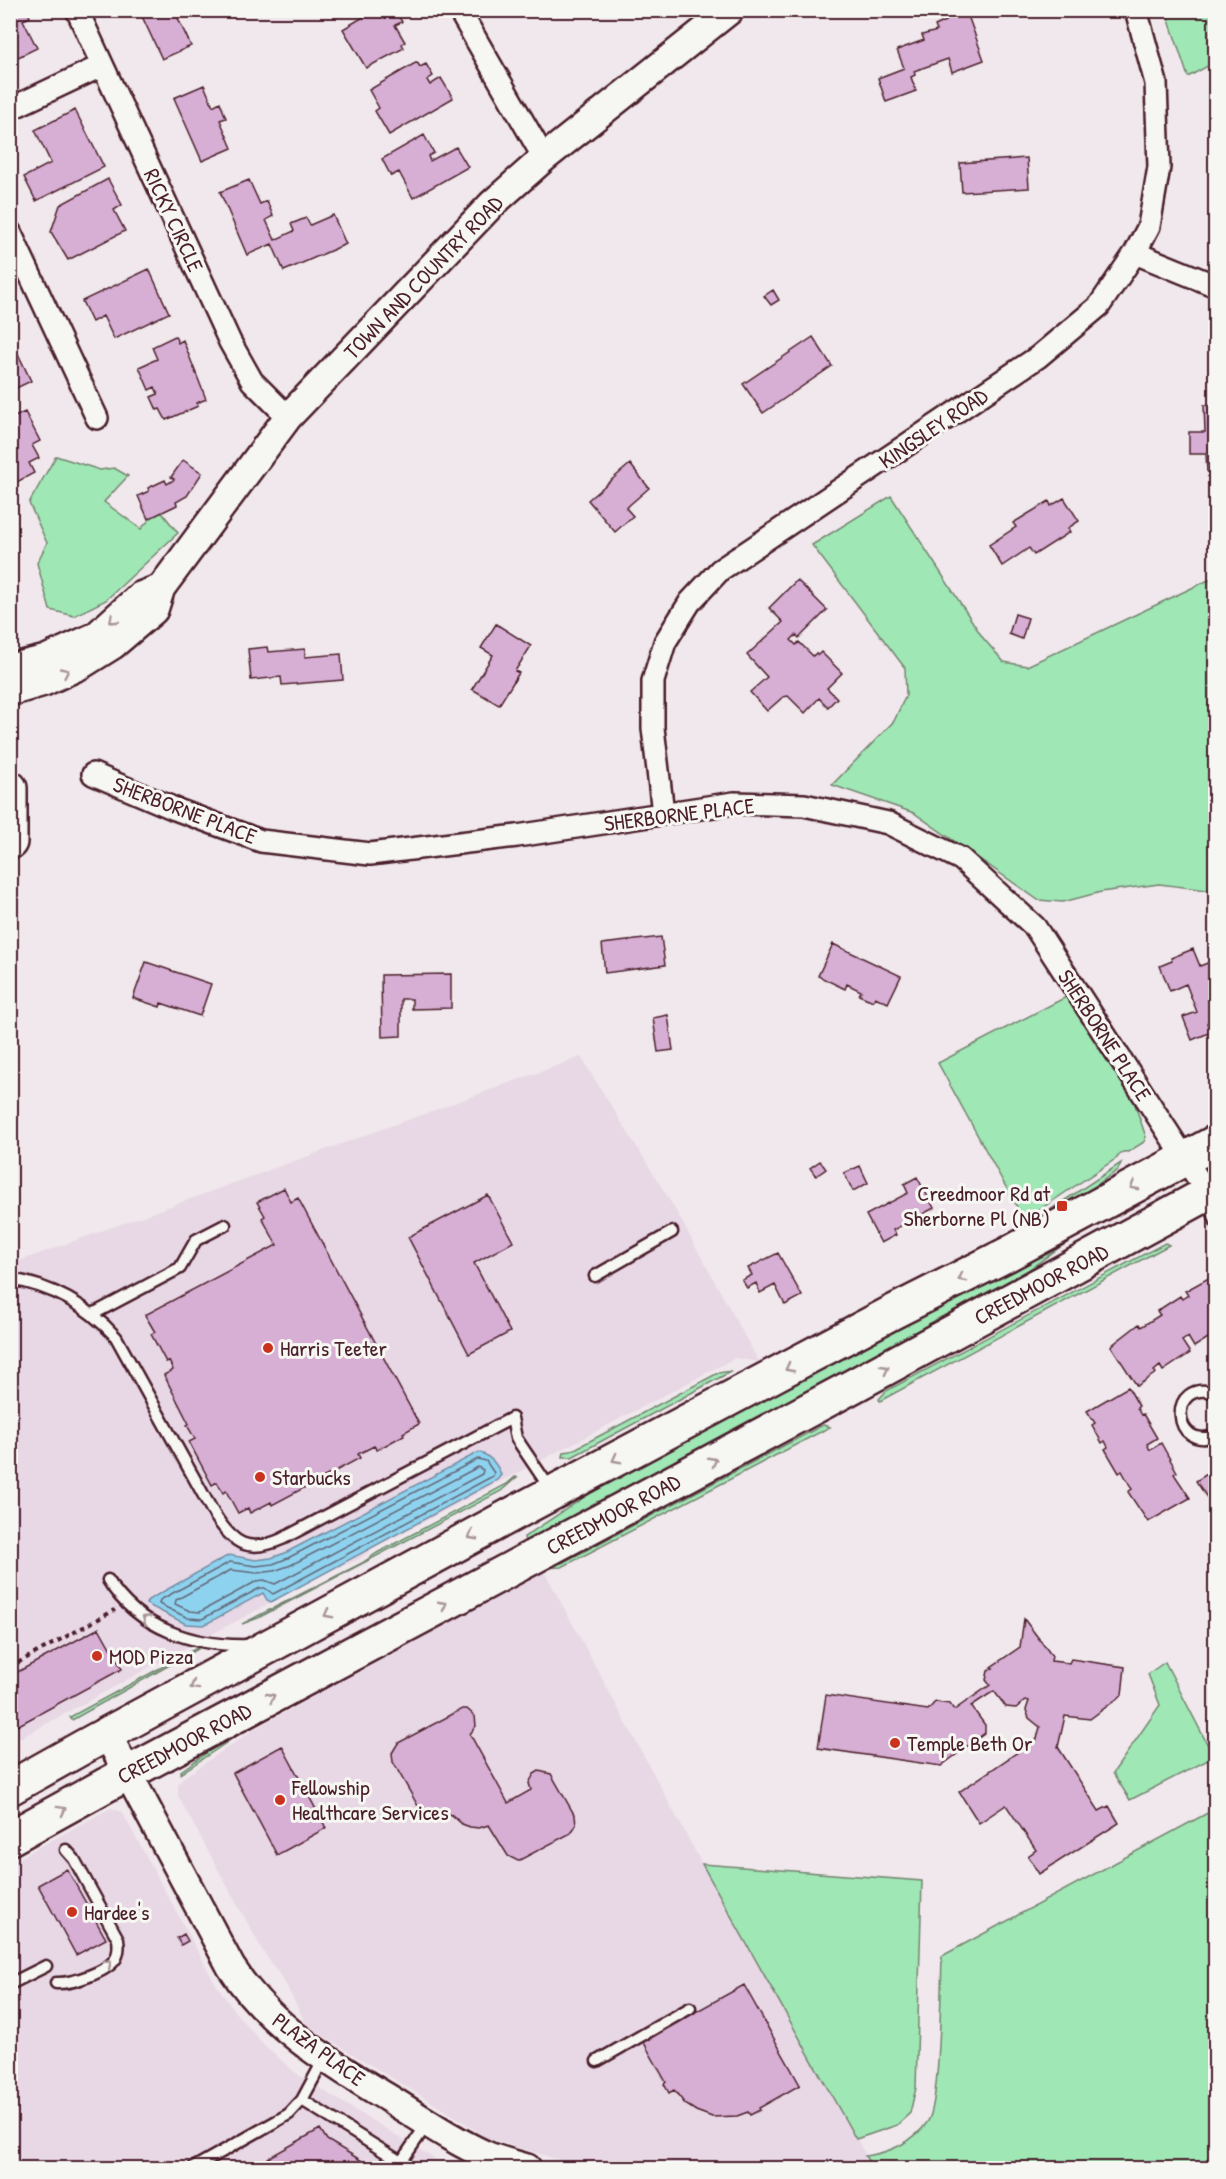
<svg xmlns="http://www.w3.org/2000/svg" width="1226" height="2179" font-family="'Patrick Hand',sans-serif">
<rect width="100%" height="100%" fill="#f0e8ec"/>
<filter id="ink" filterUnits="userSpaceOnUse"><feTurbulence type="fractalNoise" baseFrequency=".0167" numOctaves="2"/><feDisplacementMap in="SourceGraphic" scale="12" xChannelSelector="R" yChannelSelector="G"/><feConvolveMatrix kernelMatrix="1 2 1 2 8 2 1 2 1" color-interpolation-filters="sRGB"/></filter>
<g filter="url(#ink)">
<path fill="#e8d7e5" d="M581,1057l91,147 87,158 -24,-4 -361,190 -16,12 -19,7 -152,80 -176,96v-479z
M544,1571l158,293 171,304h-287l-102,-31 -20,-15 -157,-96 -23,-45 -20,-28 -86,-157v-12l5,-6 73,-50z
M111,1808l11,4 93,171 20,29 28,32 35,31 140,86 26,3 11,4h-464l-1,-305z"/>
<path fill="#9fe7b5" stroke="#748370" stroke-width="1.5" d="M1166,11h49v51l-27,15z
M56,456l44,14 14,-2 14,8 -24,26 37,27 18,-20 19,24 -72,67 -32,16 -24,-6 -13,-47 10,-20 -18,-40z
M891,496l92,142 21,24 23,4 188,-89v314l-56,-7 -58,8 -38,10 -25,-2 -124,-87 -82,-28 62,-64 12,-26 -1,-27 -93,-123z
M1070,995l59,92 17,50 -2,5 -16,10c-6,-1 -8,1 -11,6l-93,62 -86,-157z
M1121,1163l-3,7 -68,47 -42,22 -2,-4 35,-19z
M1067,1234l3,6 -74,53 -471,249 -1,-5 124,-82z
M1165,1243l4,2 -289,156 -1,-2 7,-8z
M732,1371l-160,86h-9l1,-5 7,-1 147,-78z
M823,1425l7,2 -268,140 -23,1 -279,152 -80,54 1,-3 79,-56 277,-152h25z
M515,1477h2l-16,14 -243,127 -16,6 120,-61 15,-10 130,-69z
M197,1648l1,1 -126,71 -2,-3z
M1165,1662l49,95 -84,43 -17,-27 47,-68 -12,-31z
M1215,1809v359h-342l-8,-12c24,-3 49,-14 63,-35 12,-18 13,-136 14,-165z
M702,1864l220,17 -6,207 -6,25 -13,12 -41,14z"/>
<path fill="#8dd3ef" stroke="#728ba1" stroke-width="1.5" d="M479,1452c11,4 18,11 22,23l-4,5 -226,122 -4,-2 -4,-7 -59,32 -18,-1 -40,-20 2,-4 81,-45 27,5 15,-2 14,-5z"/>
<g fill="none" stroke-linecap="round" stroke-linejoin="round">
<path stroke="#656779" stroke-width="1.5" d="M478,1459l8,2 8,12 -1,3 -220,118 -8,-6h-5l-58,31 -14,-1 -29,-14 1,-4 70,-38 26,4 17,-2 15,-6z
M478,1467l5,3 -1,4 -207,110 -11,-4 -7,1 -57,31 -10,-1 -15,-7 1,-4 55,-30 26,3 17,-2 17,-6z"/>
</g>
<path fill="#d7aed4" stroke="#4a1f2b" stroke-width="1.5" d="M10,10h17l3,7 -7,3 14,28 -27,13z
M139,10h35l17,36 -29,13z
M375,10h20l7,12 -7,3 10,17 -3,2 2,4 -38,20 -23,-39z
M936,10h30l18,50 -32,12 -4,-13 -34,12 1,4 -4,2 5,14 -30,11 -8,-24 26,-10 -7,-18 27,-10 -2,-5 15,-4 -2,-5 11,-5 -3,-9 -6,2z
M417,62l3,5 6,-3 7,12 -6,4 3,5 11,-7 12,20 -64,37 -14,-24 4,-3 -10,-18z
M204,85l9,21 7,-4 6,16 -6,2 12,28 -30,13 -28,-63z
M75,110l29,57 -68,34 -12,-24 27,-14 -16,-33z
M424,135l10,18 -6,3 2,5 26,-14 12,20 -55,31 -14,-26 -8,4 -9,-17z
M1027,158l2,30 -67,4 -2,-29z
M108,179l14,26 -8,5 11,21 -57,29 -17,-28 9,-27z
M249,180l11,24 7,-3 6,15 -7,4 9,20 19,-9 -3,-7 15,-6 4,7 23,-10 13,29 -62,27 -12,-27 -25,11 -27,-63z
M149,269l20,44 -55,26 -11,-23 -11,6 -10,-21z
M773,290l6,10 -8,5 -7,-9z
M175,336l3,7 5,-3 23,59 -9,4 1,3 -32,14 -6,-11 -3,1 -6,-13 7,-3 -3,-7 -6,3 -10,-23 18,-8 -5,-12z
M10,337l21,44 -21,10z
M813,337l19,29 -69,47 -20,-29z
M1204,405h12v66h-9l-1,-17h-17v-22h16z
M25,412l15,29 -8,4 7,13 -10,5 5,10 -23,12 -1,-66z
M183,460l19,13 -15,23 -11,6 1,3 -29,14 -10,-23 11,-5 -1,-3 17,-8 2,4 5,-3 2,-2 -3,-2z
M630,464l19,24 -23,20 7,8 -18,16 -27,-32z
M1064,498l15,23 -11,7 2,4 -36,23 -5,-7 -27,18 -13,-21 27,-18 -3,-4 36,-22 2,5z
M797,580l30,30 -28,28 -3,-3 -5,5 5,5 3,-3 14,14 3,-3 2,2 3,-3 21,21 -15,15 10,10 -9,9 -9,-9 -14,15 -17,-17 -5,1 -16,14 -17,-19 17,-15 -20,-22 36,-33 -14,-14z
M1015,614l13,4 -6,21 -13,-5z
M496,624l35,22 -16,25 4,2 -20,32 -27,-16 21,-34 -12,-7z
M267,647l1,5 37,-3v8l36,-3 2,26 -61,5 -1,-8 -30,3 -3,-31z
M661,937l4,28 -60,8 -3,-29z
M833,944l68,32 -13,27 -13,-6 -2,4 -14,-6 2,-4 -14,-7 -2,5 -27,-13z
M1193,949l7,17 10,-4 2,5 4,-1v53l-9,4 4,9 -19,8 -9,-23 14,-5 -11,-28 -16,7 -10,-25 12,-5 -1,-3z
M146,962l65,22 -11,32 -39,-13 -1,4 -27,-9z
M451,974v34l-39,1v-10h-11v37l-19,1 -1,-62z
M668,1015l5,35 -15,2 -5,-34z
M820,1161l6,8 -10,7 -6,-8z
M860,1166l8,17 -15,8 -9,-18z
M917,1177l17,31 -41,22 3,5 -15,8 -15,-28 42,-22 -4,-9z
M284,1188l7,14 7,-4 121,226 -16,9 1,2 -27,15 -3,-4 -16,8 2,4 -88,47 -1,-3 -21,11 -2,-5 -10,5 -12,-22 -3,2 -6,-11 -5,3 -23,-43 6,-3 -8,-14 2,-1 -25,-49 9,-5 -4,-9 -3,1 -15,-28 4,-2 -10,-17 132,-70 -15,-27 3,-2 -8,-14z
M488,1195l25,47 -39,21 36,69 -41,22 -61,-117z
M778,1253l24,43 -17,9 -10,-20 -15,8 -4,-10 -9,5 -5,-8 10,-5 -4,-7z
M1216,1274v59l-22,14 -6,-10 -6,4 8,12 -27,18 -3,-5 -6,5 2,2 -19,13 -26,-40 28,-22 2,3 19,-12 -3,-4 23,-15 2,3 6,-4 -3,-4z
M1128,1387l11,19 -2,2 4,7 2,-1 14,24 -10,6 3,6 11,-7 16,29 -3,2 16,24 -42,24 -20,-30 4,-3 -10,-18 -3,2 -14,-24 3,-2 -3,-6 -3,2 -10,-18 3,-2 -8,-12z
M1215,1469h1v42l-20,-30z
M1024,1619l28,37 -1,5 18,2 2,-4 54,8 -3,28 -32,24 -25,-3 -7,31 41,64 10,-5 10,17 -80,51 -11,-18 8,-6 -30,-45 -27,18 -20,-31 78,-53 3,-12 -11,-9 -3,-8 3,-9 -3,-1 -10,8 -10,-1 -12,-16 -23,15 14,19v8l-44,33 -123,-18 8,-53 102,15 7,-8 15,2 4,6 36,-25 -4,-5 2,-9 5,-3 -2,-1 29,-20z
M99,1628l23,41 -105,57 -7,-11v-39z
M462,1709h5l8,7 1,10 -6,8 38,69 23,-13 -2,-7 5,-9 5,-3 12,3 24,42 1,9 -5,8 -53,28 -10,-5 -19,-31 -10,3 -9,-1 -8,-3 -10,-9 -8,-2 -8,1 -10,6 -33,-58 -1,-9 6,-10z
M282,1746l44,82 -49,27 -44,-82z
M67,1869l39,70 -30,16 -38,-70z
M184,1934l4,7 -7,4 -4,-7z
M744,1985l56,100 -41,23 1,2 -10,5 -2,-3 -11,4 -25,1 -16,-6 -11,-7 -11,-14 -5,3 -5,-9 2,-2 -23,-41z
M320,2129l7,11 45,27 -1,1h-98l-5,-10z"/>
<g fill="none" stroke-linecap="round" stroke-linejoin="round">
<g stroke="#4a1f2b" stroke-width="15">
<path id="service" d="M1208,1197l8,25
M595,1276l77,-44
M10,1279c43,7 77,26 106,58l98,177c19,30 34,40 68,25l230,-121 4,20 35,52
M93,1314l87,-46 16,-28 29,-15
M1216,1393c-50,-16 -44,61 0,42
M108,1580c30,49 87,67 142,65
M56,1983c15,1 52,-11 60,-25 3,-6 3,-12 2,-19l-44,-80 -8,-9
M10,1984l36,-18
M597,2061l93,-53
M302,2100l99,62
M193,2168l96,-54 13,-14 22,-41
M397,2168l30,-44"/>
</g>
<g stroke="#4a1f2b" stroke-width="26">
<path id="minor" d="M77,10l153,332 22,39 36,36
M459,10l85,148
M10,109l91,-43
M10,232l87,186
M1135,253l81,33
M93,774l82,35 86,32 109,13 147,-18 217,-33 70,2 84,18 73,36 74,68 173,267
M663,813l-10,-85v-47l12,-39 25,-40 30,-32 318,-213 61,-51 36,-53 14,-27 10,-59 -3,-84 -20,-73"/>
</g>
<g stroke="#4a1f2b" stroke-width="32">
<path id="tertiary" d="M10,668l36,-9 50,-23 44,-40 21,-8
M10,692l34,-10 37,-17 32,-20 41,-35 7,-22 127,-171 204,-213 52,-46 186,-148
M107,1734l124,233c39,60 98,95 157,131 31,19 67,44 100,58 12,5 26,8 39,12"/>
</g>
<g stroke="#4a1f2b" stroke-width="38">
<path id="primary" d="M10,788v54
M10,1788l73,-41 441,-239 369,-196 115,-58 208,-112
M10,1838l94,-52 738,-394 374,-203"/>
</g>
<path stroke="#4a1f2b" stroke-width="4" stroke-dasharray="4.5 4.5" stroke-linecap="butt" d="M10,1667l105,-57"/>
<use href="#service" stroke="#f6f6f2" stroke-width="10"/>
<use href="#minor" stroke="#f6f6f2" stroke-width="21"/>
<use href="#tertiary" stroke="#f6f6f2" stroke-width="27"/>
<use href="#primary" stroke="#f6f6f2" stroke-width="33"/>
</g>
<defs><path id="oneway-chevron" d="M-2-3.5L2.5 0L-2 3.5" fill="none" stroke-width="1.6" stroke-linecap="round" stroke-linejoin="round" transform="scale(1.5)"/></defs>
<g stroke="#a99598">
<use href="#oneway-chevron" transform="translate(113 620) rotate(137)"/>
<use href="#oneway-chevron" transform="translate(65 672) rotate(-25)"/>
<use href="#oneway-chevron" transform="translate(1134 1186) rotate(152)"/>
<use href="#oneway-chevron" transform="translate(962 1278) rotate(153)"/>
<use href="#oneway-chevron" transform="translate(789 1368) rotate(152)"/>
<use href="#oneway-chevron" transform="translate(885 1369) rotate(-28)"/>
<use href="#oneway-chevron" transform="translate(616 1459) rotate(152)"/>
<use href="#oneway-chevron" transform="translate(713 1461) rotate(-28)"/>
<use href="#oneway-chevron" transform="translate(472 1536) rotate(152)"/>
<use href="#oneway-chevron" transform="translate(443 1605) rotate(-28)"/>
<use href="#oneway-chevron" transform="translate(328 1614) rotate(152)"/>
<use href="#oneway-chevron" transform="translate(146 1619) rotate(-144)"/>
<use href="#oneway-chevron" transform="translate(194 1686) rotate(151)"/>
<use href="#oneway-chevron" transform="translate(271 1697) rotate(-28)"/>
<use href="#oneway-chevron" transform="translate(62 1810) rotate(-29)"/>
<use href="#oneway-chevron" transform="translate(108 1963) rotate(-40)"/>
</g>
</g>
<g fill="#c8321e" stroke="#f6f6f2" stroke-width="2">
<rect x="1056" y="1200" width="12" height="12" rx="3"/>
<circle cx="268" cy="1348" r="6"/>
<circle cx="260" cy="1477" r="6"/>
<circle cx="97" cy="1656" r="6"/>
<circle cx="895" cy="1743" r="6"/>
<circle cx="280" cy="1800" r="6"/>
<circle cx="72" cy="1912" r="6"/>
</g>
<g text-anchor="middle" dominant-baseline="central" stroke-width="6" stroke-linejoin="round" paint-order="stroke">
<g font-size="22" fill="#4a1f2b" stroke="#f6f6f2">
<text transform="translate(174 220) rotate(65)">RICKY CIRCLE</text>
<text transform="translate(423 277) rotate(-46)">TOWN AND COUNTRY ROAD</text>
<text transform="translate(933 428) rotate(-34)">KINGSLEY ROAD</text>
<text transform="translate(185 810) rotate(21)">SHERBORNE PLACE</text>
<text transform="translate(679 814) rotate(-7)">SHERBORNE PLACE</text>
<text transform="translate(1105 1035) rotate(57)">SHERBORNE PLACE</text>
<text transform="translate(1041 1284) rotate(-28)">CREEDMOOR ROAD</text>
<text transform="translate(613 1514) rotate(-28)">CREEDMOOR ROAD</text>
<text transform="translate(184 1743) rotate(-28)">CREEDMOOR ROAD</text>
<text transform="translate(319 2049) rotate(36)">PLAZA PLACE</text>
</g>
<g font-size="22" fill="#4a1f2b" stroke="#f6f6f2" text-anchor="start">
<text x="1050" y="1193" text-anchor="end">Creedmoor Rd at<tspan x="1050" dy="25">Sherborne Pl (NB)</tspan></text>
<text x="280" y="1348">Harris Teeter</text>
<text x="272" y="1477">Starbucks</text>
<text x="109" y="1656">MOD Pizza</text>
<text x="907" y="1743">Temple Beth Or</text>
<text x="292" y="1787">Fellowship<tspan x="292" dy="25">Healthcare Services</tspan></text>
<text x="84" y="1912">Hardee's</text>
</g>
</g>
<rect width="1226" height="2179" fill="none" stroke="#f6f6f2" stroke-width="36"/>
<rect x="18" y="18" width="1190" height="2143" fill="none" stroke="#4a1f2b" stroke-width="2" filter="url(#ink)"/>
</svg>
